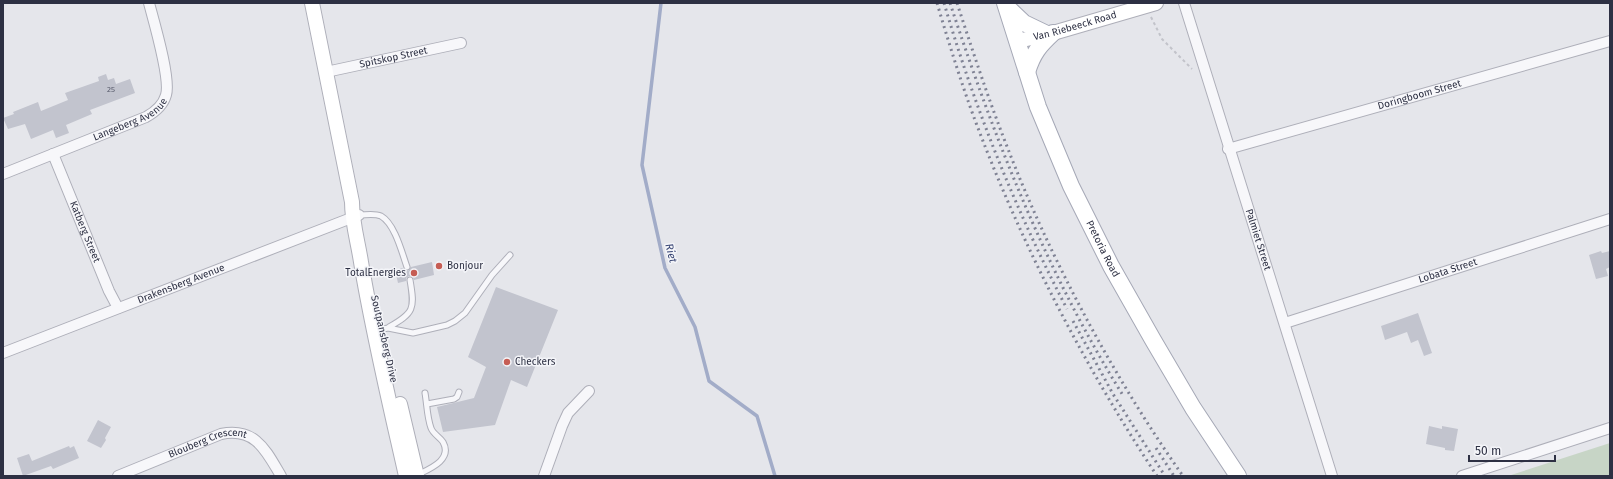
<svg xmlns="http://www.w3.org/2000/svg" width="1613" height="479" font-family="'Fira Sans',sans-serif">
<rect width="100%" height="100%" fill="#e5e6eb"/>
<path fill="#c7d5c6" d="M1610,443v33h-102z"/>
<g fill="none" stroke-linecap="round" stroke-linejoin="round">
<path stroke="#a2acc8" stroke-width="3.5" d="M661,3l-19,162 23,103 30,59 14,54 48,35 18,60"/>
</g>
<path fill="#c2c4ce" d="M106,74l2,6 6,-2 2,6 14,-5 5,14 -45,17 2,4 -26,11 3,8 -13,5 -3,-8 -22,9 -6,-15 -17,5 -5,-11 11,-4 -1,-2 25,-10 3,9 27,-11 -3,-7 34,-12 -1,-4z
M1601,251l1,2 8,-2v16l-4,2 2,7 -12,3 -7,-24z
M432,262l2,13 -20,5 -2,-4h-3l-3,2v3l-8,2 -3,-13 8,-2 5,3 3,-4z
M496,287l62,23 -31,77 -16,-7 -16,45 -52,7 -6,-25 37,-9 12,-31 -18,-10z
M1418,313l14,40 -8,3 -6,-16 -7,3 -4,-11 -22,8 -4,-14z
M98,420l13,7 -6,11 1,2 -5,8 -14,-7z
M1429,426l13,3v-3l16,3 -4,22 -9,-1v-2l-19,-4z
M69,446l1,2 4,-2 5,12 -26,11 -2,-3 -28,10 -6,-18 12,-4 3,7z"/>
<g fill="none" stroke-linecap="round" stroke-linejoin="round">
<g stroke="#aeafb9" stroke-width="7">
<path id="lane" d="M359,215c7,0 15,-2 22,1 14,8 21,37 26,51
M389,327c25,-14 26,-18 21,-47
M374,331l14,-3 25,5 34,-8 8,-4 10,-8 27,-38 18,-20
M427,404l27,-5 3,-2 2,-5
M417,475c12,-6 36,-15 26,-33 -3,-5 -10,-8 -12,-14 -4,-11 -4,-24 -6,-35"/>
</g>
<g stroke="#aeafb9" stroke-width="12">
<g id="street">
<path id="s1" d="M1184,3c48,158 100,315 148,473"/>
<path id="s2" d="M326,72l135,-29"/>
<path id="s3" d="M1228,149l382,-108"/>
<path id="s4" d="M53,154l56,137 9,17"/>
<path id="s5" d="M3,174l143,-57c9,-5 17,-11 20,-22 5,-16 -12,-73 -17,-92"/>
<path id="s6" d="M1285,323l325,-104"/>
<path id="s7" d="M3,353l356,-138"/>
<path id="s8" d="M118,476l103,-42c35,-7 45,17 60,42"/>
<path d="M544,476l18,-50 6,-13 21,-22"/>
<path d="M1462,476l148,-48"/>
</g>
</g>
<g stroke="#aeafb9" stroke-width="16">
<g id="secondary">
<path d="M312,3l40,199c0,21 6,40 9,60 12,72 29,143 45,214"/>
<path id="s9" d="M1018,41l35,-8 103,-30"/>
<path d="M400,404l17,72"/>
</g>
</g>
<g stroke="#a5a8b6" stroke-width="18">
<g id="primary">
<path id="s10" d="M1005,3l33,104 33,79 40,80 42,74 40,68 45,68"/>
<path d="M1007,7l17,16 25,12"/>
<path d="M1027,72c6,-19 12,-26 26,-39"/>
</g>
</g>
<path stroke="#c2c3ca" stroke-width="2" stroke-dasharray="3 3" stroke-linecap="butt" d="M1151,17l11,22 30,30"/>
<use href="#lane" stroke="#f7f7fa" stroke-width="5"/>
<use href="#street" stroke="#f7f7fa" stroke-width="10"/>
<use href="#secondary" stroke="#fff" stroke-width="14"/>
<use href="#primary" stroke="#fff" stroke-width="16"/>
<path stroke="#7f8294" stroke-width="3" stroke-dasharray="2 4" stroke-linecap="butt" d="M937,3c11,37 22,73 35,109 47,128 110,250 185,364
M944,3c31,106 72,208 123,306
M950,3c45,137 97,271 174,394
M957,3c16,49 32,98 51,146 43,111 106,229 175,327
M1073,321l40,73 52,82
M1156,448l18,28"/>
</g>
<g fill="#c65d54" stroke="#f4f5f9" stroke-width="1.5">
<circle cx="439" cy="266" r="4"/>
<circle cx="414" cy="273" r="4"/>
<circle cx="507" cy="362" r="4"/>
</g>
<g text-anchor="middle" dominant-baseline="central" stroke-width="3" stroke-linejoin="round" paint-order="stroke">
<g font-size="8" fill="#525566">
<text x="111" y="89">25</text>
</g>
<g font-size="10" fill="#2d3043" stroke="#f4f5f9">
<text stroke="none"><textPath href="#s9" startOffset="59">Van Riebeeck Road</textPath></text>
<text stroke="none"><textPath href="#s2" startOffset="69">Spitskop Street</textPath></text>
<text stroke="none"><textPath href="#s3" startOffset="199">Doringboom Street</textPath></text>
<text stroke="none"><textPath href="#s5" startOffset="139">Langeberg Avenue</textPath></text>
<text stroke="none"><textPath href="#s4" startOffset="84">Katberg Street</textPath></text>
<text stroke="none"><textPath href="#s1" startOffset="248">Palmiet Street</textPath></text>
<text stroke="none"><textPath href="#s10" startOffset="265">Pretoria Road</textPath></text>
<text stroke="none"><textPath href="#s6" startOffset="171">Lobata Street</textPath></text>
<text stroke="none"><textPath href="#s7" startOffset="191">Drakensberg Avenue</textPath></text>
<text transform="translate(384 339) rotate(77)">Soutpansberg Drive</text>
<text stroke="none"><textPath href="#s8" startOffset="96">Blouberg Crescent</textPath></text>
</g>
<g font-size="10" fill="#2d3043" stroke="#f4f5f9" text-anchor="start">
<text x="447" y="266">Bonjour</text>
<text x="406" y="273" text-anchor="end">TotalEnergies</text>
<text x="515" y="362">Checkers</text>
</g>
<g font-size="11" font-style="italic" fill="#394674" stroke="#f4f5f9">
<text transform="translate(671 253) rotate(76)">Riet</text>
</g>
</g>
<rect width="1613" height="479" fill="none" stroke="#2d3043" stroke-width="8"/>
<path d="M1469 455v6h86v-6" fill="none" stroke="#2d3043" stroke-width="2"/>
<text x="1475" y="455" font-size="12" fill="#2d3043" stroke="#f4f5f9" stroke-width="3" paint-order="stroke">50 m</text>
</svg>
